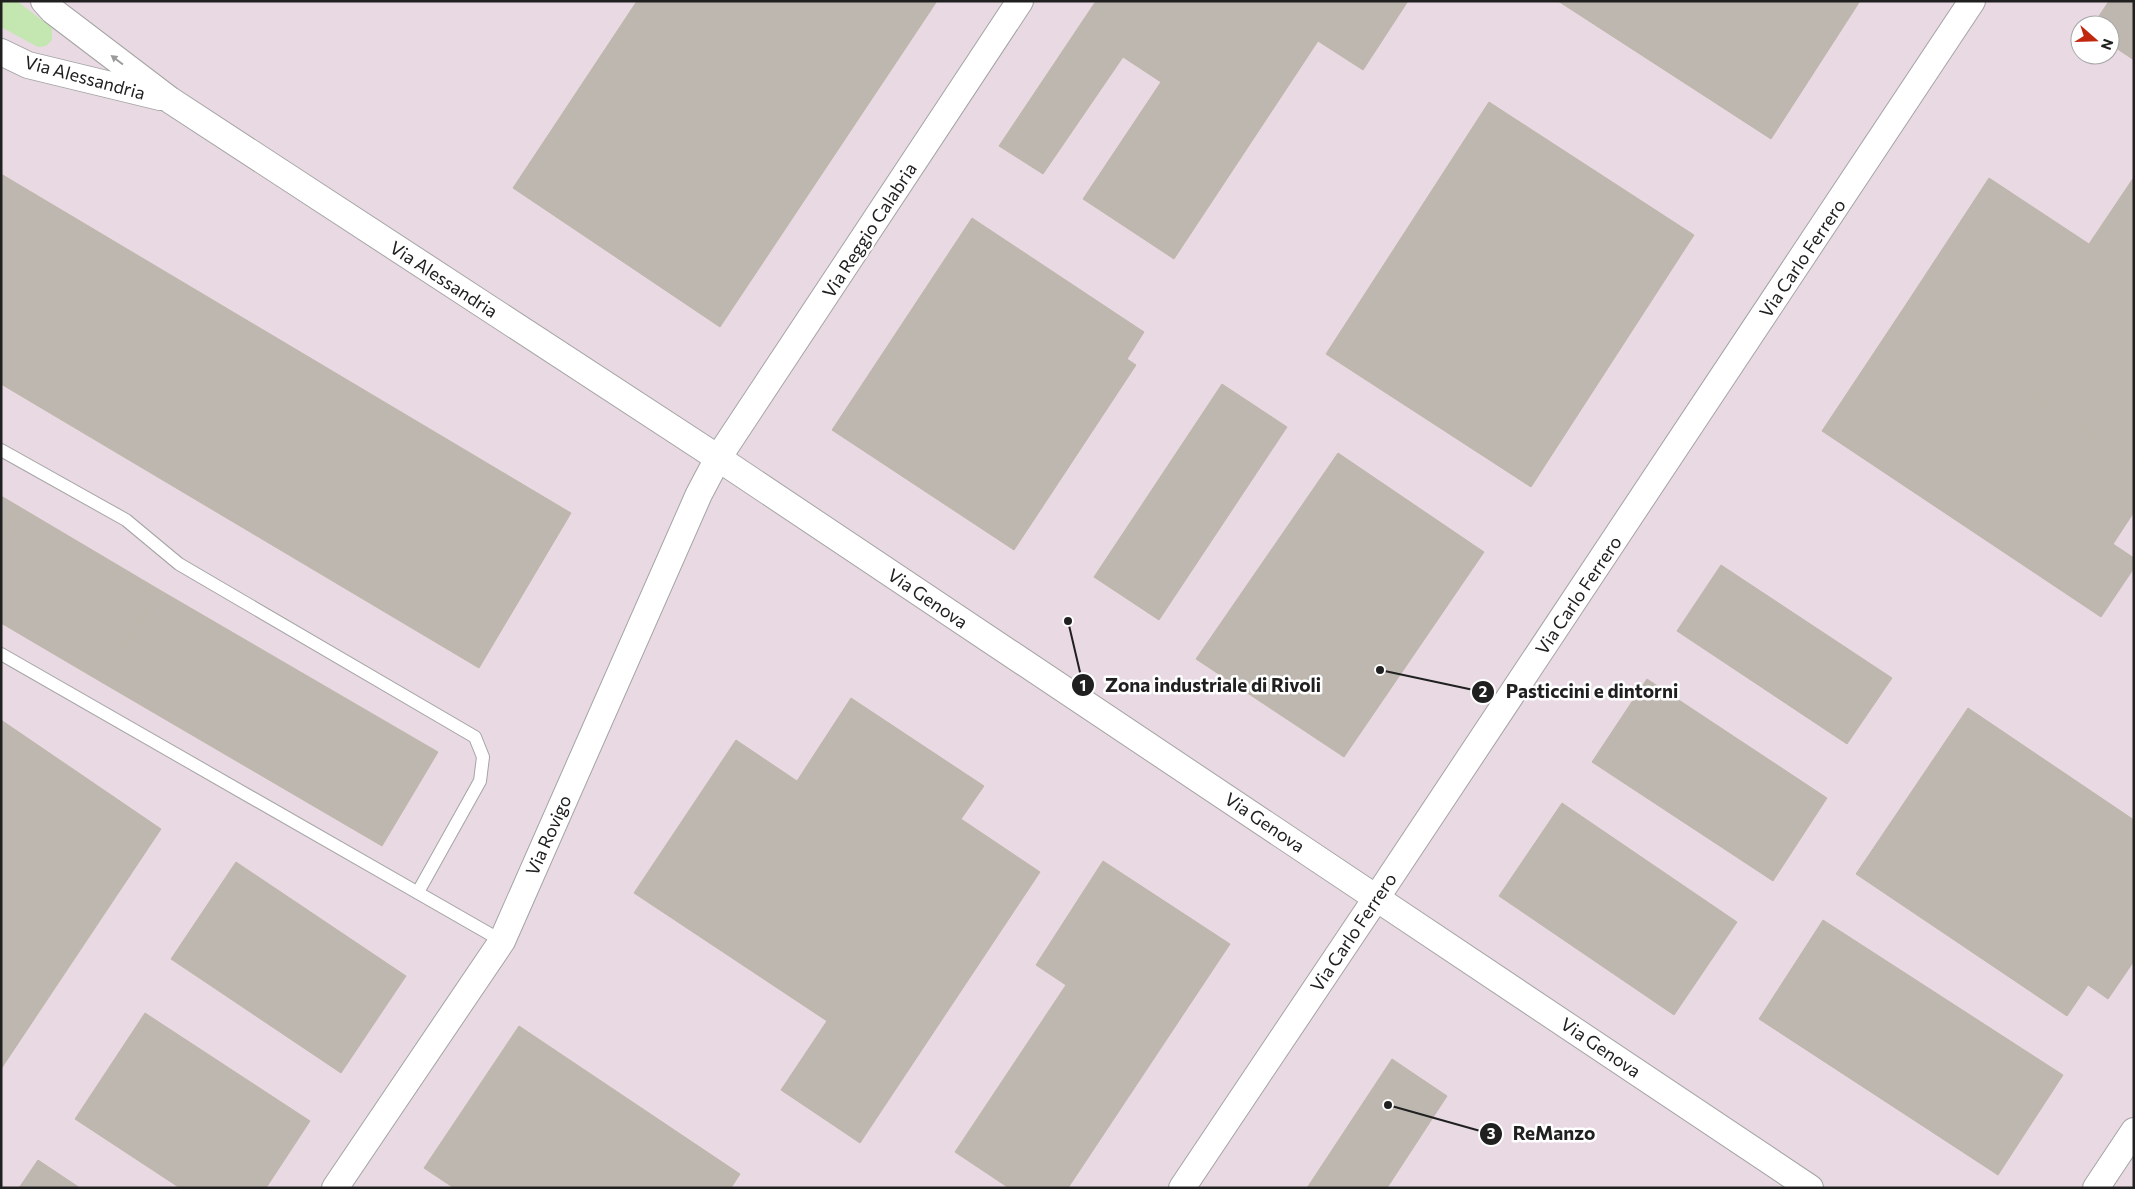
<svg xmlns="http://www.w3.org/2000/svg" width="2135" height="1189" font-family="Commissioner,sans-serif">
<rect width="100%" height="100%" fill="#efeee7"/>
<path fill="#e8d9e3" fill-rule="evenodd" d="M1,1h2133v1187h-2133zM2080,25h30v30h-30z"/>
<path fill="#c4e6b0" d="M4,1h13l35,27v12l-6,6 -8,1 -37,-20v-24z"/>
<path fill="#bdb7b0" stroke="#c0b7aa" d="M637,1h300l-217,326 -207,-139z
M1096,1h312l-45,69 -45,-29 -144,218 -91,-60 78,-117 -38,-25 -80,117 -44,-28z
M1558,1h302l-89,138z
M2109,1h25v59l-24,-16v-19h-17z
M1489,102l205,133 -163,252 -205,-133z
M1,174l570,339 -92,155 -478,-284z
M2134,177v286l-231,-154 86,-131 100,66z
M972,218l172,114 -17,27 9,6 -122,185 -182,-120z
M1903,309l231,154v49l-21,32 21,14v10l-33,49 -279,-186z
M1222,384l65,43 -128,193 -65,-43z
M1338,453l146,99 -140,205 -148,-98z
M1,496l17,10 -17,29z
M18,506l140,83 -55,94 -102,-60v-88z
M1721,565l171,113 -45,66 -170,-113z
M158,589l280,163 -56,94 -279,-163z
M1647,679l180,119 -54,83 -181,-119z
M851,698l133,88 -23,33 79,53 -180,271 -79,-53 46,-69 -193,-128 102,-153 61,41z
M1968,708l166,112v141l-26,38 -20,-14 -21,31 -211,-142z
M1,720l160,109 -160,240z
M1562,803l175,119 -63,93 -175,-119z
M1103,861l127,83 -162,244h-59l-54,-36 111,-167 -30,-20z
M236,862l170,114 -65,97 -170,-114z
M1823,920l240,155 -65,100 -239,-156z
M145,1013l165,108 -44,67h-86l-105,-69z
M519,1026l221,148 -9,14h-277l-30,-20z
M1392,1059l55,37 -60,92h-80z
M38,1160l42,28h-61z"/>
<g fill="none" stroke-linecap="round" stroke-linejoin="round">
<g stroke="#a4a4a4" stroke-width="14">
<path id="lane" d="M1,450l125,70 53,44 296,173 8,20 -3,24 -62,111
M1,654l501,287"/>
</g>
<g stroke="#a4a4a4" stroke-width="28">
<path id="street" d="M44,1l9,10 117,89 548,358 1092,730
M1,52l27,13 132,32
M335,1188l167,-247 197,-447 19,-36 302,-457
M1182,1188l195,-291 595,-896
M2096,1188l38,-57"/>
</g>
<use href="#lane" stroke="#fff" stroke-width="12"/>
<use href="#street" stroke="#fff" stroke-width="26"/>
</g>
<defs><path id="oneway-solid" d="M-6-.8H1V-3.2L6.5 0L1 3.2V.8H-6Z" transform="scale(1.25)"/></defs>
<use fill="#9b9b9b" href="#oneway-solid" transform="translate(117 60) rotate(-143)"/>
<g text-anchor="middle" dominant-baseline="central" stroke-width="5" stroke-linejoin="round" paint-order="stroke">
<g font-size="18" fill="#202020" stroke="#fff">
<text transform="translate(85 77) rotate(15)">Via Alessandria</text>
<text transform="translate(869 230) rotate(-57)">Via Reggio Calabria</text>
<text transform="translate(1802 258) rotate(-56)">Via Carlo Ferrero</text>
<text transform="translate(444 279) rotate(33)">Via Alessandria</text>
<text transform="translate(1578 595) rotate(-56)">Via Carlo Ferrero</text>
<text transform="translate(928 598) rotate(34)">Via Genova</text>
<text transform="translate(1265 822) rotate(34)">Via Genova</text>
<text transform="translate(548 835) rotate(-66)">Via Rovigo</text>
<text transform="translate(1353 932) rotate(-56)">Via Carlo Ferrero</text>
<text transform="translate(1601 1047) rotate(34)">Via Genova</text>
</g>
</g>
<path fill="none" stroke="#202020" stroke-width="2" d="M1068 621L1083 685M1380 670L1483 692M1388 1105L1491 1134"/>
<g fill="#202020" stroke="#fff" stroke-width="2">
<circle cx="1068" cy="621" r="5"/>
<circle cx="1380" cy="670" r="5"/>
<circle cx="1388" cy="1105" r="5"/>
<circle cx="1083" cy="685" r="12"/>
<circle cx="1483" cy="692" r="12"/>
<circle cx="1491" cy="1134" r="12"/>
</g>
<g font-size="15" text-anchor="middle" font-weight="bold" fill="#fff">
<text x="1083" y="691">1</text>
<text x="1483" y="697">2</text>
<text x="1491" y="1139">3</text>
</g>
<g font-size="19" text-anchor="middle" font-weight="bold" fill="#202020" stroke="#fff" stroke-width="5" stroke-linejoin="round" paint-order="stroke">
<text x="1213" y="692">Zona industriale di Rivoli</text>
<text x="1592" y="698">Pasticcini e dintorni</text>
<text x="1554" y="1140">ReManzo</text>
</g>
<rect width="2135" height="1189" fill="none" stroke="#202020" stroke-width="5"/>
<g transform="translate(2095 40) rotate(110)"><circle r="24" fill="#ffffff" stroke="#a6a6a6"/>
<path d="M0-4L9 19L0 12L-9 19Z" fill="#c1260e"/>
<text y="-8" font-size="14" font-weight="bold" text-anchor="middle" fill="#202020">N</text>
</g>
</svg>
